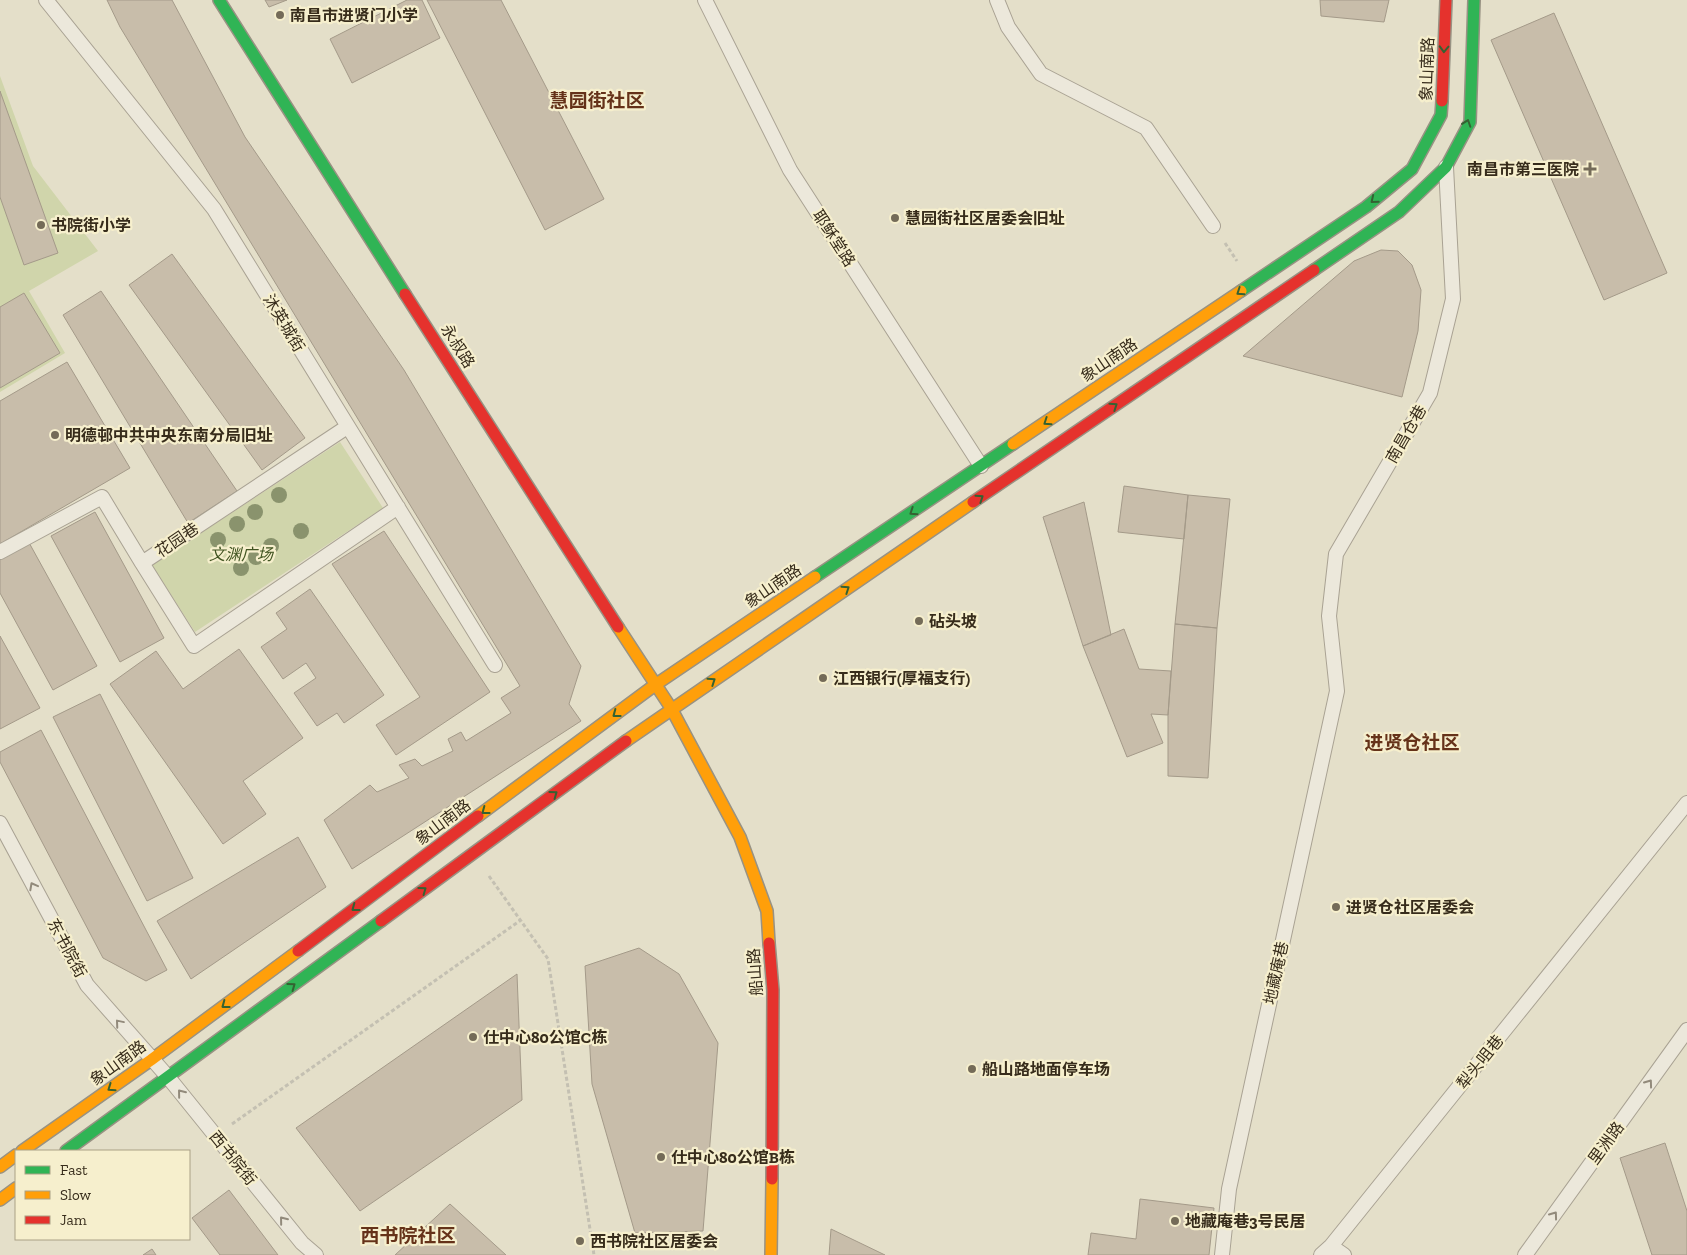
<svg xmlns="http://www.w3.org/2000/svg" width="1687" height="1255" font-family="'Zilla Slab','Noto Sans SC',serif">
<rect width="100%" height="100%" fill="#e4dfc9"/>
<path fill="#d0d5ab" d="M0,76l33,90 65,85 -69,40 36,62 -65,39z
M340,442l43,66 -188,124 -43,-67z"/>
<path fill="#c8bdaa" stroke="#a49a89" d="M107,0h65l73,137 159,233 177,296 -12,38 12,17 -229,148 -28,-49 46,-35 7,7 32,-14 -10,-13 16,-6 7,7 31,-15 -5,-12 13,-7 5,9 45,-28 -10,-15 19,-12 -400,-659z
M265,0h22l-18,7z
M407,0h15l18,38 -88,45 -22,-44z
M427,0h74l103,199 -59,31z
M1320,0h69l-5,22 -63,-6z
M1554,13l113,260 -63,27 -113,-260z
M0,91l58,162 -34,12 -24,-68z
M1381,250l17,1 14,14 9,25 -3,41 -16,66 -159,-41 111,-95z
M172,254l133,184 -43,32 -133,-185z
M101,291l136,200 -49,32 -125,-208z
M24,293l36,60 -60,35v-81z
M67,362l63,106 -130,76v-143z
M1124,486l64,9 -4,44 -66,-7z
M1188,495l42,4 -13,129 -42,-4z
M1084,502l27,133 -28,11 -40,-129z
M95,512l69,126 -44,24 -69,-126z
M384,531l106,161 -94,63 -20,-30 44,-28 -88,-133z
M27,539l70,127 -44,24 -53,-97v-38z
M310,589l74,106 -40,28 -7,-10 -20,13 -23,-33 22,-15 -10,-15 -23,16 -22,-32 26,-18 -11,-16z
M1175,624l42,4 -9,150 -40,-2v-61z
M1124,629l15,40 32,2 -3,44 -17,-1 12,29 -36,14 -44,-111z
M0,636l40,72 -40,21z
M239,649l64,89 -60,43 23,33 -43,30 -113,-160 46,-33 27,38z
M100,694l93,184 -46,23 -94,-184z
M41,730l126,240 -21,11 -43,-23 -103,-196v-10z
M298,837l28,50 -135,92 -34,-58z
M639,948l40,26 39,69 -15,188 -68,2 -43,-149 -7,-118z
M517,974l5,126 -162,111 -64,-83z
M1665,1143l22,68v44h-35l-32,-97z
M229,1190l49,65h-58l-28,-37z
M1140,1199l74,9 -5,47h-121l3,-22 45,6z
M450,1204l56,51h-111z
M831,1229l54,26h-56z
M152,1249l4,6h-13z"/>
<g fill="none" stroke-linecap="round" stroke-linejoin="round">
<g stroke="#a9a293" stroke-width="16">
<path id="lane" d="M46,0l168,209 281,456
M705,0l85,170 191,296
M997,0l11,27 33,47 105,54 67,98
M0,552l102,-55 40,66 205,-136
M142,563l52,83 204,-139
M0,823l87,162 81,92 134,166 14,12
M1331,1246l13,9
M1222,1255l7,-66 108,-498 -8,-75 7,-62 94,-161 23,-94 -7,-132
M1321,1255l10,-9 356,-443
M1525,1255l162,-225"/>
</g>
<g stroke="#989283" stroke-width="14">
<path id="fast" d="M219,0l186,294
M1314,270l85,-58 47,-45 24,-45 4,-122
M1241,291l125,-84 46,-38 29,-54 1,-14
M815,577l198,-133
M66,1151l315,-230"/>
</g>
<g stroke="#989283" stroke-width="14">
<path id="slow" d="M1013,444l228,-153
M618,627l53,81 69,129 27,74 2,32
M626,741l347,-239
M478,816l177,-131 160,-108
M22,1151l129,-91 147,-109
M0,1167l16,-12
M0,1200l16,-12
M771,1255l1,-76"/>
</g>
<g stroke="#989283" stroke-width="14">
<path id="jam" d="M1442,101l4,-101
M405,294l213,333
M973,502l341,-232
M381,921l245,-180
M769,943l4,47 -1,189
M298,951l180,-135"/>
</g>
<path stroke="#c4c0b2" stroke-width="3" stroke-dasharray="4 2.5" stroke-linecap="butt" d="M1225,243l12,18
M489,876l59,83 46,296
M232,1124l289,-204"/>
<use href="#lane" stroke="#ece8db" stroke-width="14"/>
<use href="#fast" stroke="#30b455" stroke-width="11"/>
<use href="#slow" stroke="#ff9f0a" stroke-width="11"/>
<use href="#jam" stroke="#e5322d" stroke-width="11"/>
</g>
<g fill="#8a936d">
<circle cx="279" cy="495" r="8"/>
<circle cx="255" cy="512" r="8"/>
<circle cx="237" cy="524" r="8"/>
<circle cx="301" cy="531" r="8"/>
<circle cx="218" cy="540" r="8"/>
<circle cx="271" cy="546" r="8"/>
<circle cx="256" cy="557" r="8"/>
<circle cx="241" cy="568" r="8"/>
</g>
<defs><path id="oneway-chevron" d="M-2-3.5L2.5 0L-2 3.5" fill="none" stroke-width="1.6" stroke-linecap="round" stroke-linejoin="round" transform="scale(1.25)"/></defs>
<g stroke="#346232">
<use href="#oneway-chevron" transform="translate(1444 49) rotate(92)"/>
<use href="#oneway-chevron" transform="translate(1467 123) rotate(-71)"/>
<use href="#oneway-chevron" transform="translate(1374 200) rotate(141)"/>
<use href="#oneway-chevron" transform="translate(1240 292) rotate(146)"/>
<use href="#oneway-chevron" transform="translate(1114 406) rotate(-34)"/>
<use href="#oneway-chevron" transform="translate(1047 422) rotate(146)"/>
<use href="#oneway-chevron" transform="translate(980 498) rotate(-34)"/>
<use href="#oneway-chevron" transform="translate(913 512) rotate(146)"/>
<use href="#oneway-chevron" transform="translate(846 589) rotate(-34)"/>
<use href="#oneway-chevron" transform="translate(712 681) rotate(-34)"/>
<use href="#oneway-chevron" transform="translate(616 714) rotate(143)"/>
<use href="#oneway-chevron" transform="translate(554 794) rotate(-36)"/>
<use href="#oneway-chevron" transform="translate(485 811) rotate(143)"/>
<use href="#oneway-chevron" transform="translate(423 890) rotate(-36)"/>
<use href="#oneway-chevron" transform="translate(355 908) rotate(143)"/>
<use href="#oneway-chevron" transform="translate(292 986) rotate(-36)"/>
<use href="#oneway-chevron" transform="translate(225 1005) rotate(143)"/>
<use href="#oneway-chevron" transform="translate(111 1088) rotate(145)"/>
</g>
<g stroke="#928a7b">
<use href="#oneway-chevron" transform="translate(33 886) rotate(-118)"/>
<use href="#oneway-chevron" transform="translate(119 1023) rotate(-130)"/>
<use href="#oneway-chevron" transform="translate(1649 1083) rotate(-54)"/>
<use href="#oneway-chevron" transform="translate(181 1093) rotate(-129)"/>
<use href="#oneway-chevron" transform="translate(1554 1215) rotate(-54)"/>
<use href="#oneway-chevron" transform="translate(283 1220) rotate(-129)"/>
</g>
<g fill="#746b58" stroke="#f6efcd" stroke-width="2">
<circle cx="280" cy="15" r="5"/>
<path d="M1587.5 161.5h5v5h5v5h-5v5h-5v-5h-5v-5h5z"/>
<circle cx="895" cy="218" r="5"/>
<circle cx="41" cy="225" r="5"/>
<circle cx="55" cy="435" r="5"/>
<circle cx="919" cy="621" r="5"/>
<circle cx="823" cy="678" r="5"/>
<circle cx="1336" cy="907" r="5"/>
<circle cx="473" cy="1037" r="5"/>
<circle cx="972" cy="1069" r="5"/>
<circle cx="661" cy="1157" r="5"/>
<circle cx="1175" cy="1221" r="5"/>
<circle cx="580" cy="1241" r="5"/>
</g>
<g text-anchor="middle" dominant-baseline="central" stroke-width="4.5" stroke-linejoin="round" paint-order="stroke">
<g font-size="16" font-weight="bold" fill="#372c1b" stroke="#f6efcd" text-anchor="start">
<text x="290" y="15">南昌市进贤门小学</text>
<text x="1579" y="169" text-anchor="end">南昌市第三医院</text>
<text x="905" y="218">慧园街社区居委会旧址</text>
<text x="51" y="225">书院街小学</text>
<text x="65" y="435">明德邨中共中央东南分局旧址</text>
<text x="929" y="621">砧头坡</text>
<text x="833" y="678">江西银行(厚福支行)</text>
<text x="1346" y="907">进贤仓社区居委会</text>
<text x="483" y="1037">仕中心80公馆C栋</text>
<text x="982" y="1069">船山路地面停车场</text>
<text x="671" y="1157">仕中心80公馆B栋</text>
<text x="1185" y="1221">地藏庵巷3号民居</text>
<text x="590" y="1241">西书院社区居委会</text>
</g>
<g font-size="16" fill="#372c1b" stroke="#f6efcd">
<text transform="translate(1427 69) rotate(-88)">象山南路</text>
<text transform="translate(834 238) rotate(57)">耶稣堂路</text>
<text transform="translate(284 323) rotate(59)">沐英城街</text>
<text transform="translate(458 346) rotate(58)">永叔路</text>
<text transform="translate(1109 360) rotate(-34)">象山南路</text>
<text transform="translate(1406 434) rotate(-60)">南昌仓巷</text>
<text transform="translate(177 540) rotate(-34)">花园巷</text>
<text transform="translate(773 586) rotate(-34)">象山南路</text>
<text transform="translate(443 822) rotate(-37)">象山南路</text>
<text transform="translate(67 948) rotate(62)">东书院街</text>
<text transform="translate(755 972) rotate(-94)">船山路</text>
<text transform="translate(1276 973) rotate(-78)">地藏庵巷</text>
<text transform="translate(1480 1062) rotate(-51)">犁头咀巷</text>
<text transform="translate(118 1063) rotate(-36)">象山南路</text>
<text transform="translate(1606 1143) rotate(-54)">里洲路</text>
<text transform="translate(233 1158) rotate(51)">西书院街</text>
</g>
<g font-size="16" font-style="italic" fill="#415421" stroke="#f6efcd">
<text x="241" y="554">文渊广场</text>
</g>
<g font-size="19" font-weight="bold" fill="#653219" stroke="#f6efcd">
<text x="597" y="100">慧园街社区</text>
<text x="1412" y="742">进贤仓社区</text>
<text x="408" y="1235">西书院社区</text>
</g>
</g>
<rect x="15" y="1150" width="175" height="90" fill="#f6efcd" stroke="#aaa186"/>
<rect x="25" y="1166" width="25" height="8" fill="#30b455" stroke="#aaa186"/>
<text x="60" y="1175" font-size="15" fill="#372c1b">Fast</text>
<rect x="25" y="1191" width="25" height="8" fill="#ff9f0a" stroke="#aaa186"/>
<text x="60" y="1200" font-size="15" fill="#372c1b">Slow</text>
<rect x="25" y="1216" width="25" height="8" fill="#e5322d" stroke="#aaa186"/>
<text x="60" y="1225" font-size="15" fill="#372c1b">Jam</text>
</svg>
